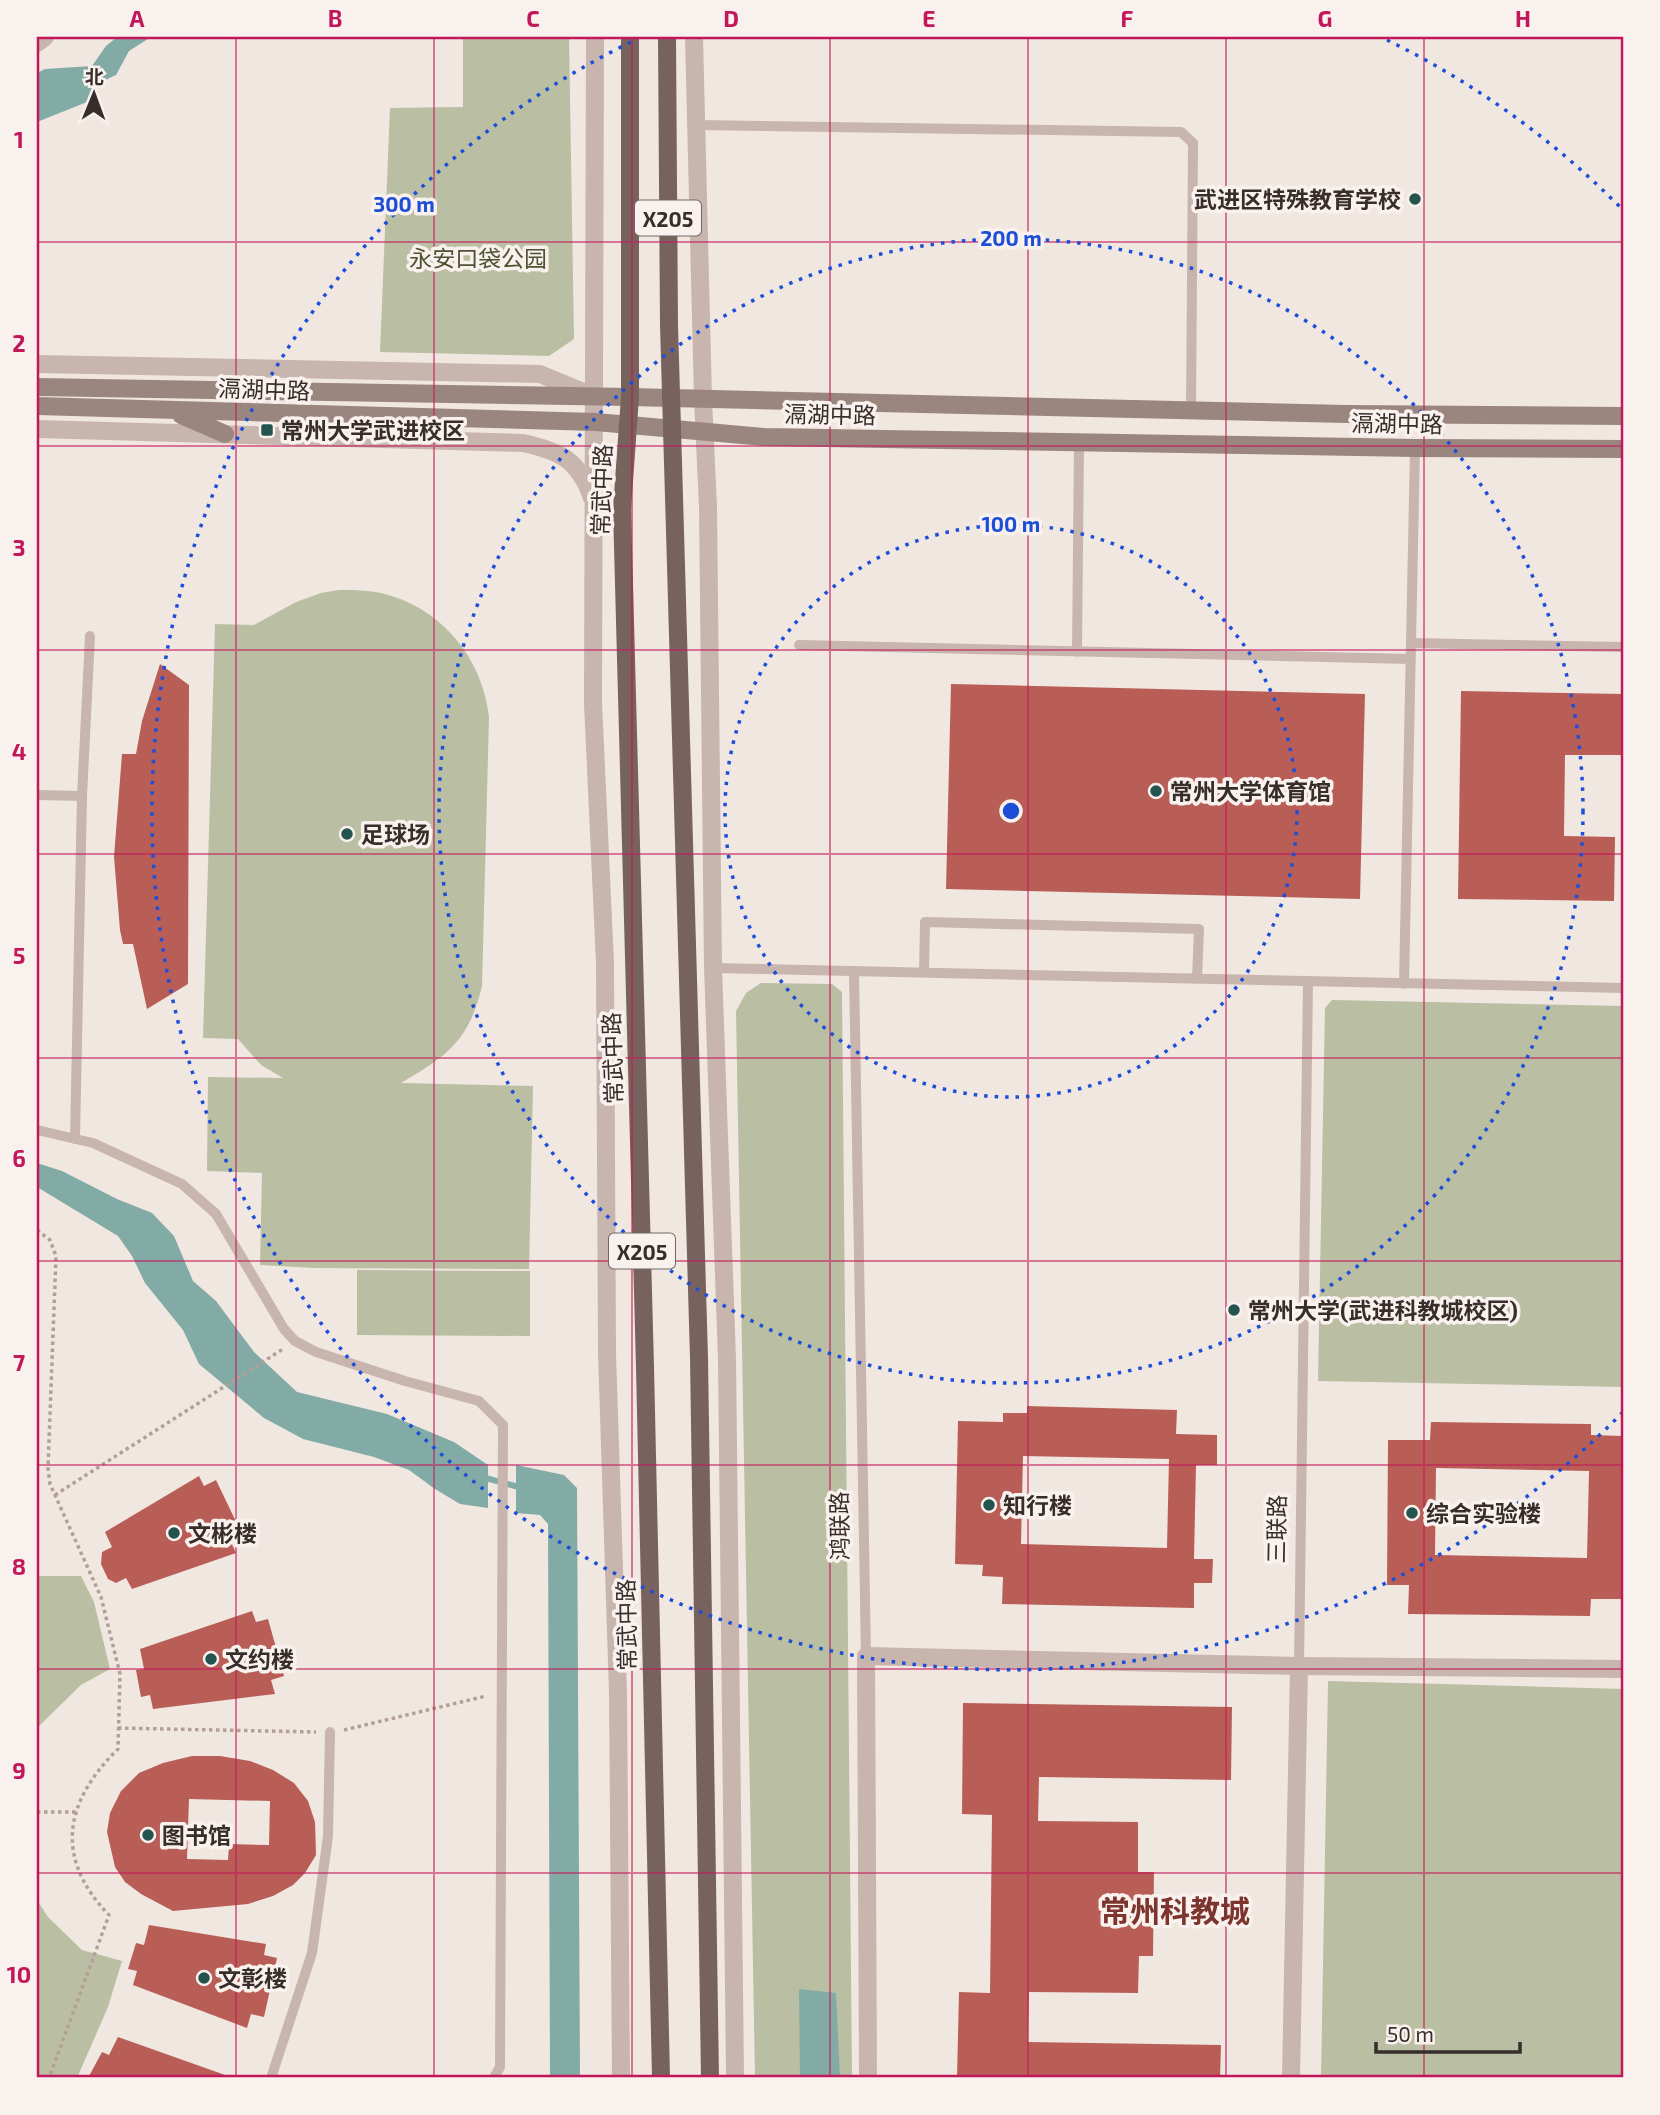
<svg xmlns="http://www.w3.org/2000/svg" width="1660" height="2115" font-family="'Exo 2','Noto Sans SC',sans-serif">
<rect width="100%" height="100%" fill="#f1e7e1"/>
<path fill="#babea2" d="M463,37h106l5,302 -25,17 -169,-4 10,-244 73,-1z
M339,590c16,0 33,0 49,5 55,15 95,65 101,122l-7,269c-13,55 -35,70 -81,97l132,3 -4,183 -215,-1 -54,-3 2,-92 -55,-2 1,-94 75,1 -22,-13 -23,-26 -35,-1 12,-414 39,1 42,-23 25,-9z
M761,983l71,1 10,8 10,1086h-97l-19,-1067 10,-18z
M1332,1000l291,6v381l-305,-6 7,-373z
M357,1270l173,1v65l-173,-1z
M37,1576h44l13,26 16,67 -29,16 -44,43z
M1328,1681l295,8v389h-302z
M37,1900l11,17 34,33 40,11 -14,46 -31,71h-40z"/>
<path fill="#83aba5" d="M117,37h34l-22,14 -13,24 -17,8 -12,19 -50,20v-49l8,-4 47,-3 14,-20z
M37,1163l25,8 55,28 35,14 22,23 19,45 23,20 38,51 43,40 90,22 67,28 34,23v43l-28,-4 -25,-15 -26,-19 -35,-13 -71,-18 -39,-21 -65,-54 -16,-34 -38,-47 -13,-27 -14,-20 -81,-49z
M516,1465l48,10 13,13 3,590h-30l-2,-554 -8,-9 -24,-2z
M799,1989l37,4 4,85h-40z"/>
<g fill="none" stroke-linecap="round" stroke-linejoin="round">
<path stroke="#83aba5" stroke-width="6" d="M482,1477l40,11"/>
</g>
<path fill="#b85e57" fill-rule="evenodd" d="M160,664l29,21 -1,299 -41,25 -14,-65h-10l-3,-14 -6,-73 8,-103h14l6,-33z
M951,684l414,10 -5,205 -414,-10z
M1461,691l162,3v61h-58l-1,81 51,1 -1,64 -156,-2z
M1027,1406l150,4 -1,24 41,1v30h-21l-2,94h19l-1,24h-18v25l-192,-4 1,-27 -21,-1 1,-11 -28,-1 3,-143 45,1v-9h24zM1023,1456l146,3 -2,89 -146,-4z
M1431,1422l160,2v11l32,1v163h-32l-1,17 -182,-2 1,-29h-22l1,-145h42zM1436,1468l153,3 -2,87 -152,-3z
M199,1476l5,10 12,-6 26,54 -12,6 6,13 -104,36 -6,-11 -10,5 -8,-4 -7,-15 1,-12 10,-5 -7,-15z
M252,1611l4,11 12,-3 16,57 -13,4 4,14 -122,15 -3,-14 -9,2 -5,-27 8,-1 -4,-20z
M963,1703l269,4 -1,73 -192,-3 -1,44 100,1v50h16l-1,84h-14l-1,37 -109,-1 -1,50 193,3 -1,33h-263l2,-86 31,1 2,-178 -30,-1z
M192,1756h28l30,5 23,9 21,13 14,18 7,21 1,33 -11,18 -12,12 -20,11 -25,8 -75,7 -32,-17 -16,-12 -10,-15 -8,-35 3,-19 11,-22 18,-18 24,-10zM189,1799l81,2 -1,44 -40,-1 -1,16 -41,-1z
M149,1925l117,19 -2,11 13,3 -13,59 -13,-3 -4,14 -114,-43 4,-14 -9,-2 8,-26 8,2z
M118,2037l110,39v2h-140l14,-26 7,3z"/>
<g fill="none" stroke-linecap="round" stroke-linejoin="round">
<path stroke="#b39f98" stroke-width="3.5" stroke-dasharray="3.5 3.5" stroke-linecap="butt" d="M37,1230l13,10 6,16 -8,212 2,16 51,113 19,77 -2,75c-54,53 -64,109 -9,166l-60,163
M55,1495l228,-146
M118,1728l198,4
M344,1730l142,-34
M37,1812h39"/>
<path stroke="#c8b5ae" stroke-width="10" d="M696,125l485,7 12,11 -2,268
M1411,643l212,4
M799,645l612,14
M1077,652l2,-209
M37,795l45,1 -7,343
M82,796l8,-160
M713,968l910,20
M854,972l12,684
M924,972l1,-50 274,7 -2,50
M1404,984l11,-536
M37,1130l56,13 89,41 34,30 68,115 11,12 21,11 89,29 74,20 24,24 -3,642 -6,11
M1299,1666l9,-685
M271,2078l41,-125 16,-117 2,-104"/>
<path stroke="#c8b5ae" stroke-width="18" d="M37,43l8,-6
M868,2078l-2,-422 433,10 324,3
M1291,2078l8,-412"/>
<path stroke="#c8b5ae" stroke-width="18" d="M595,37l-2,666 12,260 2,390 11,340 3,385
M694,37l9,362 5,108 5,461 14,391 8,719
M37,364l503,10 53,22
M37,429l486,14c37,8 56,17 69,55"/>
<path stroke="#9b857f" stroke-width="18" d="M37,387l593,10 717,17 276,2
M37,406l559,16 169,15 650,11 208,1
M181,415l44,19"/>
<path stroke="#77625e" stroke-width="18" d="M630,37v360l-8,112 23,858 16,711
M667,37l2,288 30,1033 11,720"/>
</g>
<path fill="none" stroke="#c2185b" stroke-width="2" stroke-opacity="0.55" d="M236,37v2041M434,37v2041M632,37v2041M830,37v2041M1028,37v2041M1226,37v2041M1424,37v2041M37,242h1586M37,446h1586M37,650h1586M37,854h1586M37,1058h1586M37,1261h1586M37,1465h1586M37,1669h1586M37,1873h1586"/>
<g fill="none" stroke="#1d4ed8" stroke-width="3.5" stroke-dasharray="3.5 7">
<circle cx="1011" cy="811" r="286"/>
<circle cx="1011" cy="811" r="572"/>
<path d="M1623 1412A858 858 0 1 1 635 40M1387 40A858 858 0 0 1 1623 210"/>
</g>
<g fill="#25544f" stroke="#f9f1ed" stroke-width="2.5">
<circle cx="1415" cy="199" r="7"/>
<rect x="260" y="423" width="14" height="14" rx="3.5"/>
<circle cx="1156" cy="791" r="7"/>
<circle cx="347" cy="834" r="7"/>
<circle cx="1234" cy="1310" r="7"/>
<circle cx="989" cy="1505" r="7"/>
<circle cx="1412" cy="1513" r="7"/>
<circle cx="174" cy="1533" r="7"/>
<circle cx="211" cy="1659" r="7"/>
<circle cx="148" cy="1835" r="7"/>
<circle cx="204" cy="1978" r="7"/>
</g>
<g text-anchor="middle" dominant-baseline="central" stroke-width="7" stroke-linejoin="round" paint-order="stroke">
<g fill="#f9f1ed" stroke="#716865" stroke-width="2">
<rect x="635" y="200.5" width="66" height="35" rx="5"/>
<rect x="609" y="1233.5" width="66" height="35" rx="5"/>
</g>
<g font-size="21" font-weight="bold" fill="#372d2b">
<text x="668" y="218">X205</text>
<text x="642" y="1251">X205</text>
</g>
<g font-size="23" font-weight="bold" fill="#372d2b" stroke="#f9f1ed" text-anchor="start">
<text x="1401" y="199" text-anchor="end">武进区特殊教育学校</text>
<text x="281" y="430">常州大学武进校区</text>
<text x="1170" y="791">常州大学体育馆</text>
<text x="361" y="834">足球场</text>
<text x="1248" y="1310">常州大学(武进科教城校区)</text>
<text x="1003" y="1505">知行楼</text>
<text x="1426" y="1513">综合实验楼</text>
<text x="188" y="1533">文彬楼</text>
<text x="225" y="1659">文约楼</text>
<text x="162" y="1835">图书馆</text>
<text x="218" y="1978">文彰楼</text>
</g>
<g font-size="23" fill="#4d5332" stroke="#f9f1ed">
<text x="478" y="258">永安口袋公园</text>
</g>
<g font-size="23" fill="#372d2b" stroke="#f9f1ed">
<text transform="translate(264 389) rotate(2)">滆湖中路</text>
<text transform="translate(830 414) rotate(1)">滆湖中路</text>
<text transform="translate(1397 423) rotate(1)">滆湖中路</text>
<text transform="translate(601 490) rotate(-88)">常武中路</text>
<text transform="translate(612 1058) rotate(-92)">常武中路</text>
<text transform="translate(839 1526) rotate(-91)">鸿联路</text>
<text transform="translate(1276 1529) rotate(-89)">三联路</text>
<text transform="translate(626 1625) rotate(-91)">常武中路</text>
</g>
<g font-size="30" font-weight="bold" fill="#7d332e" stroke="#f9f1ed">
<text x="1175" y="1910">常州科教城</text>
</g>
</g>
<circle cx="1011" cy="811" r="10" fill="#1d4ed8" stroke="#f9f1ed" stroke-width="3.5"/>
<g font-size="21" text-anchor="middle" font-weight="bold" fill="#1d4ed8" stroke="#f9f1ed" stroke-width="7" stroke-linejoin="round" paint-order="stroke">
<text x="404" y="212">300 m</text>
<text x="1011" y="246">200 m</text>
<text x="1011" y="532">100 m</text>
</g>
<rect width="1660" height="2115" fill="none" stroke="#f9f1ed" stroke-width="77"/>
<g transform="translate(94 94) rotate(1)" stroke="#f9f1ed" stroke-width="5" paint-order="stroke">
<path d="M0-5L12 26L0 18L-12 26Z" fill="#372d2b"/>
<text y="-10" font-size="19" font-weight="bold" text-anchor="middle" fill="#372d2b">北</text>
</g>
<path d="M1376 2042v10h144v-10" fill="none" stroke="#372d2b" stroke-width="3.5"/>
<text x="1387" y="2042" font-size="21" fill="#372d2b" stroke="#f9f1ed" stroke-width="5" paint-order="stroke">50 m</text>
<rect x="38" y="38" width="1584" height="2038" fill="none" stroke="#c2185b" stroke-width="2.5"/>
<g font-size="23" text-anchor="middle" font-weight="bold" fill="#c2185b">
<text x="137" y="27">A</text>
<text x="335" y="27">B</text>
<text x="533" y="27">C</text>
<text x="731" y="27">D</text>
<text x="929" y="27">E</text>
<text x="1127" y="27">F</text>
<text x="1325" y="27">G</text>
<text x="1523" y="27">H</text>
<text x="19" y="148">1</text>
<text x="19" y="352">2</text>
<text x="19" y="556">3</text>
<text x="19" y="760">4</text>
<text x="19" y="964">5</text>
<text x="19" y="1167">6</text>
<text x="19" y="1371">7</text>
<text x="19" y="1575">8</text>
<text x="19" y="1779">9</text>
<text x="19" y="1983">10</text>
</g>
</svg>
